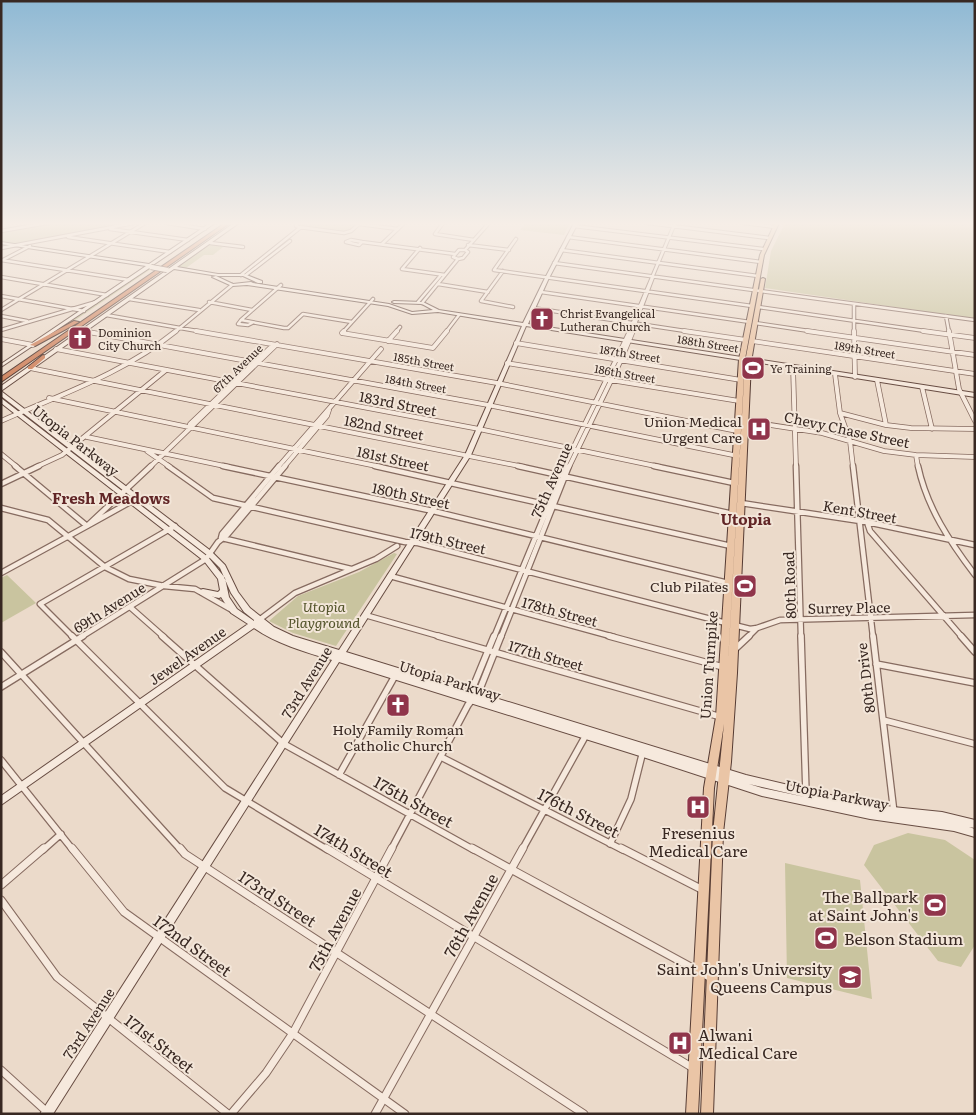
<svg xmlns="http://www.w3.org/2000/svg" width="976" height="1115" font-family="Literata,serif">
<rect width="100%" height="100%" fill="#ebdaca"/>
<path fill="#c9c49f" d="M53,223h76l-128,24v-15z
M298,223h60l-10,9h-6l-43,-6z
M526,223h44l-6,12 -44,-5z
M785,223h190v96l-210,-31 6,-37z
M210,244l13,3 -10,8h-9l-18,13 -8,-1z
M148,269h3l-86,58 -16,9z
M394,553l3,1 -61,92 -43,-13 -24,-12 29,-25 61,-24z
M7,575l29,28 -35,20v-45z
M908,833l37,7 30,20v85l-14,22 -23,-6 -74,-96 10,-20z
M785,863l75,17 12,119 -85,-21z"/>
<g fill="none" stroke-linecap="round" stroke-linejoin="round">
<g stroke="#866b60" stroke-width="4.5">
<path id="street-far4" d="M167,223l38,6
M296,223v3l3,1 45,6 7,-2 9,-8
M443,223l-8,11 39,6
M648,223l121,15
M744,223l31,4
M359,224l39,5
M574,226l189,23
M110,229l78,11
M1,231l46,-8
M68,237l102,15
M568,237l193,25
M516,239l-22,31 258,36
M351,240l11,2 -3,3 -13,-3z
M362,242l93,12
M210,243l33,4
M382,244l22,-21
M468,245l41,5
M1,248l133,-25
M420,248l-18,21 43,6
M561,250l197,26
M458,259l-5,-2 6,-7h6l24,-27
M1,260l128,20
M3,260l27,-14
M554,263l421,57
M503,271l-22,30 32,6
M241,275l60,-48
M246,275l44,-34
M1,277l106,18
M438,284l50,8
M541,292l209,30
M1,296l83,15
M129,299l70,11
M209,302l43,8
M418,302l23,-27
M422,303l36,-44 5,-1 5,-6 -3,-2
M854,304v28
M758,307l174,25
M533,308l159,24
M1,310l144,-87
M106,315l97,17
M1,316l26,5
M946,316l3,16
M241,320l43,8h4l15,-14 49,8
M241,320l40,-35
M241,320l-3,4 10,1 4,-2
M755,323l61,9
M1,330l95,-28
M83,331l5,1
M175,332l57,-47
M343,332l30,-33
M396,332l4,-5
M446,332l13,-17
M629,332l46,-109
M632,332l21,-55"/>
</g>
<g stroke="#866b60" stroke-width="5.5">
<path id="street-far3" d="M83,331l405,74 250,51
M196,331l301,52 240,48
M684,331l62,9
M807,331l168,24
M854,331l1,46
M923,331l52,7
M949,331l10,58 16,32
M342,333l91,15 14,-17
M342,333l2,-2
M1,339l32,6
M388,341l9,-10
M752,341l223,33
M516,343l225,37
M56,349l423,80 181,38
M507,363l232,38
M793,367l3,100
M30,368l494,99
M835,374l5,39 10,28 3,26
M877,380l9,45
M922,387l10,42
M49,398l332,69
M840,413l46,12 25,3 64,1
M1,421c61,-27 123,-48 175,-90
M745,421l77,12 62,18 32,4 59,2
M190,428v-4l80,-76 6,-3
M87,437l142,30
M147,451l23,16
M1,454l16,13
M916,455l2,12
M36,467l26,-12 104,-85
M150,467l127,-123
M278,467l103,-118
M284,467l43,-51 2,-6
M564,467l66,-136
M569,467l52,-107 12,-29"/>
</g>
<g stroke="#866b60" stroke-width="7">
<path id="street-far2" d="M15,466l72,60 45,-25
M168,466l45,32 192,44 13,1 308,80
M223,466l210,45 295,72
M375,466l356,80
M518,466l215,48
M654,466l80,17
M796,466l5,171
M853,466l20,171
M918,466c9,42 32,76 57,109
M1,484l38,-18
M741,503l126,19 108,23
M1,508l47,12 57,47 24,12 35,7 31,3 37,21
M867,522l3,9 92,106
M221,538l1,-4 57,-68
M222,538l129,31
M1,573l86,-47 64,-60
M390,576l224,61
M130,607l34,30
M365,615l77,22
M259,620l36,-27 81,-34 21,-13
M734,625l16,4 7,-1
M73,637l-33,-33 135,-78
M81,637l125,-78 12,-17 9,-7 58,-69
M494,637l71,-171
M501,637l68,-171
M748,637l9,-9 23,-8 195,-5"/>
</g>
<g stroke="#866b60" stroke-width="8">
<path id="street-far1" d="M72,636l153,152 103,62
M162,636l122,108 190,106
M438,636l283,81
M609,636l114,31
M801,636l5,157
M873,636l21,177
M961,636l14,16
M734,650l15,-14
M1,652l180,198
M876,664l99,19
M1,687l82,-51
M474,695l-1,-8 21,-51
M883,720l92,24
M441,757l182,93
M1,760l72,90
M339,775l57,-101
M610,844l21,-45 12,-48
M43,850l18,-16
M391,850l77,-145 12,-16 21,-53
M522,850l64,-115"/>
</g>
<g stroke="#866b60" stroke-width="9">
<path id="street" d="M72,848l52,64 281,202
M180,848l5,6 399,260
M326,848l367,220
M472,848l239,130
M621,848l82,42
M1,885l43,-37
M1,900l56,77 171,137
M1,1070l45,41
M231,1114l35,-41 27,-40 99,-185
M375,1114l148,-266"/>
</g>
<g stroke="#684d43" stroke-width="2">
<path id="secondary" d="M210,223h5l-62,42 1,2h-3l-150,100v-3l145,-98 -145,-22v-2l148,22z
M234,223h5l-62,44 41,7h26l18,7v2h-4l-15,-7h-25l-44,-7 -173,122v-5z
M574,223h4l-30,57 -20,44 447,69v4l-449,-71 -55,129 -125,197 400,123 89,21 58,11 49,5 33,8v8l-6,-1 6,2v8l-21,-6 -84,-12 -108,-23 -119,-39 -304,-95 -286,452h-13l292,-454c-27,-8 -55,-16 -78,-32l-253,177v-9l247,-172 -17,-11 -10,-16 -2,1 -19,-4 -1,-2 1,-2 3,-1 15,3 2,-2 -2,-11 -14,-18 -203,-158v-5l207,159 17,21 4,19 8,12 17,12v-1l-10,-8 -13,-19 -11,-25 -13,-13 -206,-159v-5l210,160 14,14 13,27 12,16 24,19 19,9 46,14 126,-195 57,-129 -84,-14 -26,2 -24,-8 -141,-21 -15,1 -20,-9 4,-1 17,8 18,-2 2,1 136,21 23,8 21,-2 -11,-6 -28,-1 -2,-1 2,-1 29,1 16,8 84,13 21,-43zM749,784l56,13 -43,-9z"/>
</g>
<g stroke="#553b33" stroke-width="2">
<path id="primary" d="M775,223h4l-15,32 -19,104 -19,340 19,-337 16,-83 2,-1 2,1 -14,83 -14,311 -6,89 -8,71 -10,281h-12l12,-281 11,-109 -10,64 -16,326h-12l18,-326 12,-71 23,-358 21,-104z"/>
</g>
<g stroke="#553b33" stroke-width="2">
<path id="highway" d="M225,223h5l-229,159v-5z
M74,321l5,1 -44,24 -5,-1z
M43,355l2,1v2l-13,11h-4v-2z"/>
</g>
<use href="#street-far4" stroke="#f6e9dd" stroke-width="2.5"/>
<use href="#street-far3" stroke="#f6e9dd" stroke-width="4"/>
<use href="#street-far2" stroke="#f6e9dd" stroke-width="4.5"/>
<use href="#street-far1" stroke="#f6e9dd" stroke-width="5.5"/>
<use href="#street" stroke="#f6e9dd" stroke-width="7"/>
<use href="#secondary" fill="#f6e9dd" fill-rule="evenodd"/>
<use href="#primary" fill="#eac5a6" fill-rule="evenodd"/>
<use href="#highway" fill="#d18864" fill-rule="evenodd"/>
<g stroke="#684d43" stroke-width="6" stroke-linecap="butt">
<path id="secondary-bridge" d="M151,267l16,3"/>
</g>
<use href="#secondary-bridge" stroke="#f6e9dd" stroke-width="4.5"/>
</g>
<linearGradient id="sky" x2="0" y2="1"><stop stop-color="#8fb9d4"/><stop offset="0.59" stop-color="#f6eee7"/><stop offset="1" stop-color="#f6eee7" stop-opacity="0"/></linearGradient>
<rect width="976" height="379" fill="url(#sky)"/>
<defs>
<g id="church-square" transform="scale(1.25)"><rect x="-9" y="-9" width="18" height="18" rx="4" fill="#90354b" stroke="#f3e6d9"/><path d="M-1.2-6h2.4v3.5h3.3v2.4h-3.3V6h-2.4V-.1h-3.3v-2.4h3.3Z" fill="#fff"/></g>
<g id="stadium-square" transform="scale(1.25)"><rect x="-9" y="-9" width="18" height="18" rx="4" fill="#90354b" stroke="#f3e6d9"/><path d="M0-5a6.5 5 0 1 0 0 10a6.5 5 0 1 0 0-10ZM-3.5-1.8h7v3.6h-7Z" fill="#fff"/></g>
<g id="hospital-square" transform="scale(1.25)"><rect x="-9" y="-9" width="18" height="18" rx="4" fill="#90354b" stroke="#f3e6d9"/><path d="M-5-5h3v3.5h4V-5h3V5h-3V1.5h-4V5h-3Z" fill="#fff"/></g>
<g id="university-square" transform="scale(1.25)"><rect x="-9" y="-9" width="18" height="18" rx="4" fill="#90354b" stroke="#f3e6d9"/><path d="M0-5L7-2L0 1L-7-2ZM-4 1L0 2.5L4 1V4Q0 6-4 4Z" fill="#fff"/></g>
</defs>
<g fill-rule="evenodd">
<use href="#church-square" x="542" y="319"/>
<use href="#church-square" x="80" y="338"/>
<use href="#stadium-square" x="753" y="368"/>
<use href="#hospital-square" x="759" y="429"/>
<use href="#stadium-square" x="745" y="586"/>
<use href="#church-square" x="398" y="705"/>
<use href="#hospital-square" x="698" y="807"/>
<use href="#stadium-square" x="935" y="905"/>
<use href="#stadium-square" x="826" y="938"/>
<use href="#university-square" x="850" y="977"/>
<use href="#hospital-square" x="680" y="1043"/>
</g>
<g text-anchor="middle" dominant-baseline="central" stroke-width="4" stroke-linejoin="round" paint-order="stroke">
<g font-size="11" fill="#382822" stroke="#f3e6d9" text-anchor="start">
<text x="560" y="313">Christ Evangelical<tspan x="560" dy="13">Lutheran Church</tspan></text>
<text x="98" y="332">Dominion<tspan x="98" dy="13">City Church</tspan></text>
<text x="770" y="368">Ye Training</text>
</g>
<g font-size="11" fill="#382822" stroke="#f3e6d9">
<text transform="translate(708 343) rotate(9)">188th Street</text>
<text transform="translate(865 349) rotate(9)">189th Street</text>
<text transform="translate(630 353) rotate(9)">187th Street</text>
<text transform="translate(424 361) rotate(10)">185th Street</text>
<text transform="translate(237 368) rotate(-44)">67th Avenue</text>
<text transform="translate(625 373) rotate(10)">186th Street</text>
<text transform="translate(416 383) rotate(10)">184th Street</text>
</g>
<g font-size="14" fill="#382822" stroke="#f3e6d9">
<text transform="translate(398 403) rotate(11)">183rd Street</text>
<text transform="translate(384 427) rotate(11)">182nd Street</text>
<text transform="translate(847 429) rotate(12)">Chevy Chase Street</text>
<text transform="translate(76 440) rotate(38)">Utopia Parkway</text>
<text transform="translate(393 458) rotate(12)">181st Street</text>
<text transform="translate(551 480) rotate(-66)">75th Avenue</text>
<text transform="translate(411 495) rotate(12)">180th Street</text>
<text transform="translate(860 511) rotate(10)">Kent Street</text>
<text transform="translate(448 540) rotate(13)">179th Street</text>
<text transform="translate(789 585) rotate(-92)">80th Road</text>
<text transform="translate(109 607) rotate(-32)">69th Avenue</text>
<text transform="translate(849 607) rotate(-1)">Surrey Place</text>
<text transform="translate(560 611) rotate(15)">178th Street</text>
<text transform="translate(187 655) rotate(-35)">Jewel Avenue</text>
<text transform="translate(546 655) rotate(16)">177th Street</text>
<text transform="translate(708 665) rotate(-86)">Union Turnpike</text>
<text transform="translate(865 678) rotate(-97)">80th Drive</text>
<text transform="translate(450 680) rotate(17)">Utopia Parkway</text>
<text transform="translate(306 682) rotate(-58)">73rd Avenue</text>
<text transform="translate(837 794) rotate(11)">Utopia Parkway</text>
<text transform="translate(88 1023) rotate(-57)">73rd Avenue</text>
</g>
<g font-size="14" fill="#382822" stroke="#f3e6d9" text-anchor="end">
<text x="742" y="421">Union Medical<tspan x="742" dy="16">Urgent Care</tspan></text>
<text x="728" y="586">Club Pilates</text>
<text x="398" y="729" text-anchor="middle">Holy Family Roman<tspan x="398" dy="16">Catholic Church</tspan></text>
</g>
<g font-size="14" font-style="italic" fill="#52532a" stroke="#f3e6d9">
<text x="324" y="606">Utopia<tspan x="324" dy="16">Playground</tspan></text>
</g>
<g font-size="15" font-weight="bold" fill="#612526" stroke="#f3e6d9">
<text x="111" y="497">Fresh Meadows</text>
<text x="746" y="518">Utopia</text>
</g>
<g font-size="16" fill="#382822" stroke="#f3e6d9">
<text transform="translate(414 801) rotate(29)">175th Street</text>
<text transform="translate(579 812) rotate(27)">176th Street</text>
<text transform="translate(354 850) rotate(31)">174th Street</text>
<text transform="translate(278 898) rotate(33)">173rd Street</text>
<text transform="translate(470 915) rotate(-61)">76th Avenue</text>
<text transform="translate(334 929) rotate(-62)">75th Avenue</text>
<text transform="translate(193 945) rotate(36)">172nd Street</text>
<text transform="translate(160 1043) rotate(38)">171st Street</text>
</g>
<g font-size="16" fill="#382822" stroke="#f3e6d9" text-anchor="end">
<text x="698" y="832" text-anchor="middle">Fresenius<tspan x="698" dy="18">Medical Care</tspan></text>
<text x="918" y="896">The Ballpark<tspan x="918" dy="18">at Saint John's</tspan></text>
<text x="844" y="938" text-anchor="start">Belson Stadium</text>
<text x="832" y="968">Saint John's University<tspan x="832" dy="18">Queens Campus</tspan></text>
<text x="698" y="1034" text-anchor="start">Alwani<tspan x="698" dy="18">Medical Care</tspan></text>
</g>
</g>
<rect width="976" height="1115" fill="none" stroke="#382822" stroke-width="5"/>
</svg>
